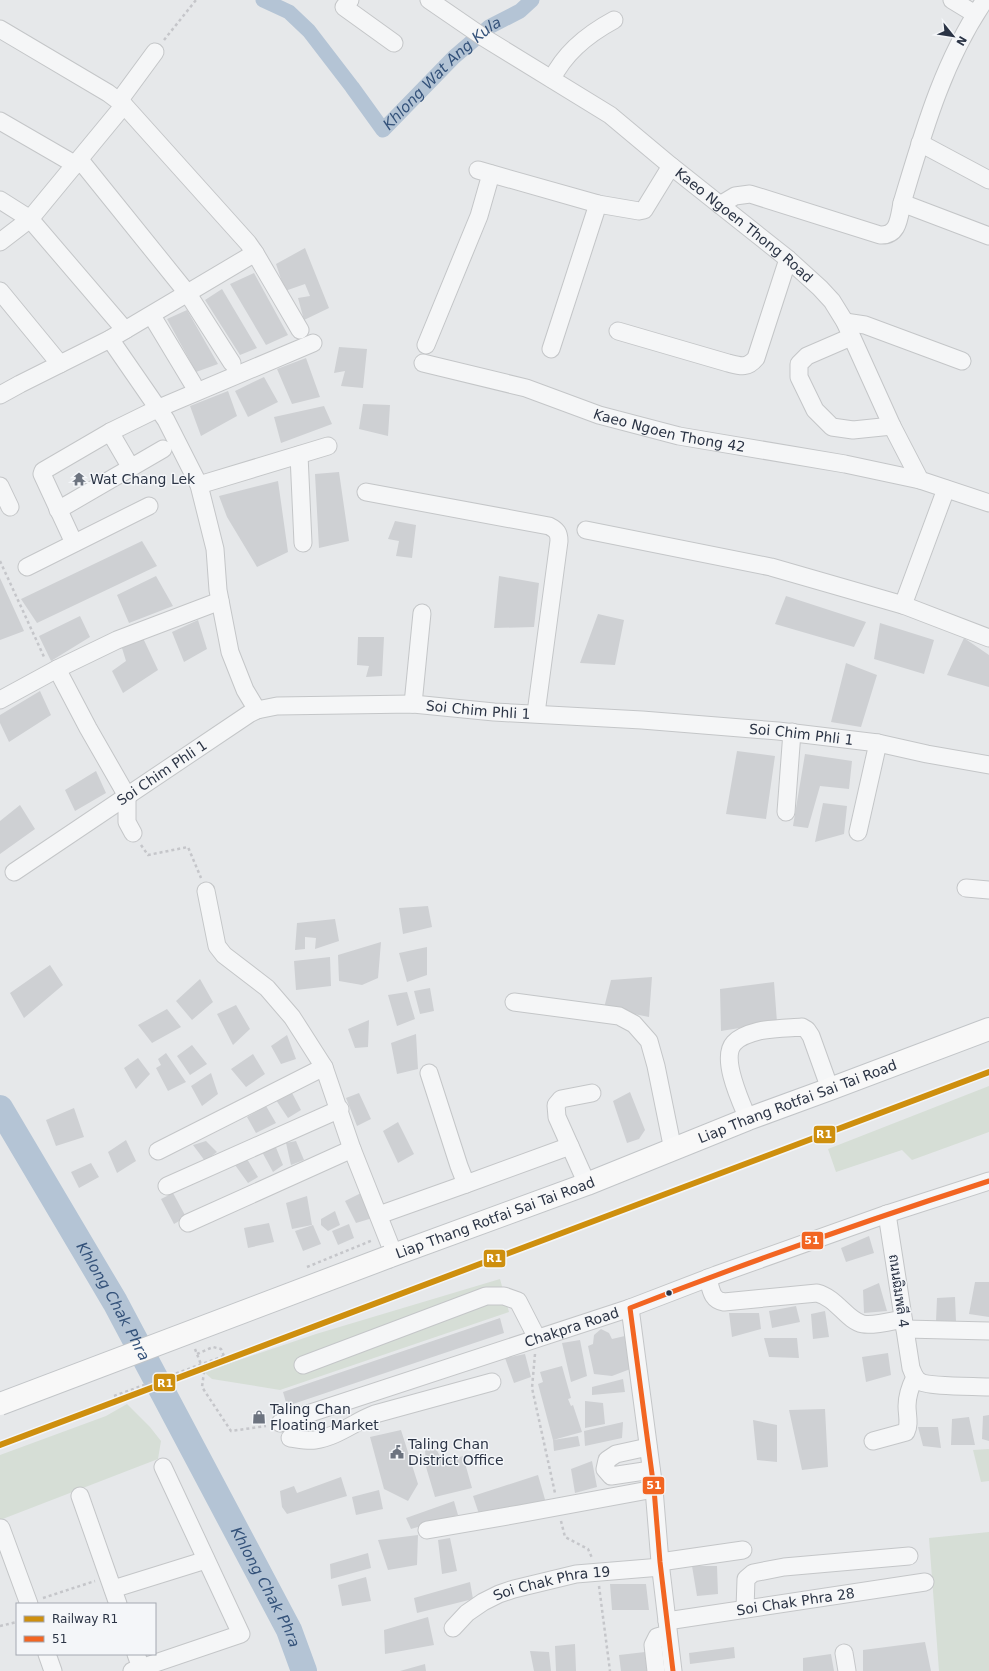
<svg xmlns="http://www.w3.org/2000/svg" width="989" height="1671" font-family="'DejaVu Sans',Sarabun,sans-serif">
<rect width="100%" height="100%" fill="#e6e8ea"/>
<path fill="#d6ded6" d="M989,1086v46l-77,28 -10,-10 -66,22 -8,-23z
M500,1279l9,33 -229,78 -68,-11 -8,-7 112,-38z
M127,1404l23,23 11,14 -3,18 -158,61v-65l106,-39z
M989,1449v32l-8,1 -8,-32z
M989,1532v139h-50l-10,-133z"/>
<g fill="none" stroke-linecap="round" stroke-linejoin="round">
<path stroke="#b4c4d5" stroke-width="15" id="s1" d="M263,0l26,12 20,19 43,56 31,43 71,-73 35,-30 31,-16 12,-11"/>
<path stroke="#b4c4d5" stroke-width="26" id="s2" d="M0,1108l115,194 174,328 15,41"/>
</g>
<path fill="#ced0d3" d="M305,248l24,60 -25,12 -6,-22 12,-2 -5,-12 -20,7 -9,-27z
M254,273l34,62 -22,10 -36,-61z
M222,289l35,59 -17,7 -35,-55z
M187,310l31,54 -22,8 -29,-53z
M339,347l28,2 -4,39 -22,-2 4,-15 -11,2z
M306,358l14,39 -28,7 -15,-35z
M264,377l14,25 -30,15 -13,-26z
M228,391l9,25 -36,20 -11,-30z
M363,404l27,1 -2,31 -29,-7z
M324,406l8,18 -51,19 -7,-26z
M339,472l10,69 -30,7 -4,-74z
M278,481l10,71 -31,15 -30,-50 -8,-21z
M395,521l21,4 -4,33 -16,-2 3,-15 -11,-2z
M142,541l15,25 -120,57 -16,-24z
M156,576l17,30 -44,17 -12,-28z
M499,576l40,7 -5,44 -40,1z
M0,578l24,53 -24,9z
M786,596l80,26 -12,25 -79,-23z
M598,614l26,6 -9,45 -35,-2z
M80,616l10,21 -39,24 -12,-25z
M198,620l9,29 -23,13 -12,-30z
M880,623l54,17 -10,34 -50,-15z
M358,637h26l-2,39 -16,1 3,-11 -12,-1z
M143,638l15,32 -35,23 -11,-22 14,-10 -4,-13z
M964,638l25,17v32l-42,-12z
M846,663l31,12 -16,52 -30,-5z
M40,691l11,24 -42,27 -9,-19v-8z
M737,751l38,5 -9,63 -40,-5z
M805,754l47,7 -3,28 -29,-3 -12,42 -15,-2z
M96,771l10,22 -31,18 -10,-21z
M823,803l24,3 -3,28 -29,8z
M20,805l15,24 -35,25v-33z
M428,906l4,21 -29,7 -4,-26z
M335,919l4,22 -24,8 1,-11 -11,-1v12l-10,1 2,-27z
M381,942l-3,36 -16,7 -23,-4 -1,-26z
M427,947v28l-20,7 -8,-29z
M330,957l1,29 -35,4 -2,-29z
M50,965l13,20 -39,33 -14,-25z
M652,977l-3,40 -45,-9 7,-28z
M200,979l13,23 -21,18 -16,-19z
M774,982l3,40 -56,9 -1,-42z
M430,988l4,23 -14,3 -6,-23z
M407,992l8,27 -18,7 -9,-31z
M236,1005l14,24 -17,16 -16,-31z
M167,1009l14,18 -29,16 -14,-18z
M369,1020l-1,27 -13,1 -7,-19z
M416,1034l2,35 -21,5 -6,-31z
M287,1035l9,24 -15,5 -10,-18z
M192,1045l15,19 -17,11 -13,-19z
M166,1053l20,29 -18,9 -12,-23 5,-3 -3,-6z
M253,1054l12,20 -19,13 -15,-18z
M138,1058l12,16 -14,15 -12,-21z
M211,1073l7,21 -16,12 -11,-20z
M291,1091l10,19 -13,8 -12,-18z
M630,1092l15,38 -6,9 -12,4 -14,-42z
M359,1093l12,26 -14,7 -11,-28z
M266,1106l10,17 -20,10 -9,-16z
M74,1108l10,29 -28,9 -10,-26z
M398,1122l16,32 -16,9 -15,-32z
M126,1140l10,21 -19,12 -9,-21z
M206,1141l11,11 -12,9 -12,-16z
M296,1141l8,19 -13,5 -5,-22z
M275,1145l8,20 -10,7 -12,-22z
M247,1159l11,18 -10,6 -13,-18z
M91,1163l8,14 -20,11 -8,-16z
M367,1190l9,27 -20,6 -11,-22z
M173,1193l13,24 -12,7 -13,-25z
M307,1196l5,29 -20,4 -6,-26z
M335,1211l5,14 -12,6 -7,-6v-6z
M269,1223l5,19 -26,6 -4,-20z
M349,1224l5,14 -16,7 -6,-14z
M313,1225l8,19 -18,7 -8,-20z
M869,1236l5,17 -28,9 -5,-14z
M975,1282h14v35l-20,-3z
M879,1283l8,28 -23,2 -1,-23z
M955,1297l1,25 -20,-1 1,-23z
M796,1306l4,16 -28,6 -3,-17z
M825,1311l4,26 -16,2 -2,-25z
M729,1313h30l2,16 -29,8z
M500,1318l4,15 -217,73 -4,-14z
M601,1329l8,4 3,6 17,-4 4,33 -21,8 -18,-2 -6,-28 5,-2 1,-9z
M764,1338h33l2,20 -30,-1z
M580,1340l7,36 -16,6 -9,-39z
M888,1353l3,22 -25,7 -4,-25z
M525,1354l6,23 -17,6 -9,-25z
M562,1366l9,32 -3,1 3,7 2,-1 9,27 -29,8 -15,-56 5,-2 -3,-10z
M623,1379l2,13 -33,3v-8z
M585,1401l18,2 2,21 -20,4z
M825,1409l3,58 -26,3 -13,-60z
M989,1415v26l-7,-2 1,-23z
M969,1417l6,28h-24l1,-26z
M753,1420l24,5v37l-20,-2z
M623,1422l-1,16 -37,8 -1,-15z
M918,1427h20l3,21 -18,-2z
M401,1430l17,54 -10,17 -24,-12 -14,-52z
M578,1436l2,10 -26,5 -1,-11z
M435,1447l8,15 20,-6 9,32 -37,9 -9,-30 -1,-18z
M592,1461l5,26 -22,6 -4,-24z
M538,1475l8,28 -66,14 -7,-21z
M341,1477l6,19 -60,18 -5,-7 -2,-16 14,-5 3,7z
M379,1490l4,19 -27,6 -4,-18z
M454,1501l4,14 -47,14 -5,-11z
M418,1535l-1,30 -29,5 -10,-30z
M450,1538l7,33 -15,3 -4,-34z
M368,1553l3,15 -40,11 -1,-15z
M692,1566h25l1,28 -21,2z
M366,1577l5,24 -29,5 -4,-21z
M470,1582l3,17 -56,14 -3,-15z
M610,1584h36l3,26h-37z
M428,1617l6,28 -49,9 -1,-24z
M925,1642l6,29h-68v-21z
M575,1644l1,27h-20l-1,-25z
M734,1647l1,11 -45,6 -1,-11z
M530,1651l19,1 2,19h-17z
M645,1652l2,19h-26l-2,-16z
M831,1654l3,17h-31v-13z
M425,1664l1,7h-26z"/>
<g fill="none" stroke-linecap="round" stroke-linejoin="round">
<g stroke="#c4c6c8" stroke-width="19">
<g id="minor">
<path d="M350,0l-6,7 50,36"/>
<path id="s3" d="M429,0l54,37 127,78 61,51 117,93 32,29 12,13 13,21 47,104 28,54 69,23"/>
<path d="M952,0l23,14"/>
<path d="M0,29l108,64 16,12 124,138 7,10 45,77"/>
<path d="M552,79c13,-27 36,-45 62,-59"/>
<path d="M119,101l36,-49"/>
<path d="M0,121l76,44"/>
<path d="M920,143l69,37"/>
<path d="M80,160l108,134 44,69"/>
<path d="M478,170l120,34 41,7 5,-1 27,-44"/>
<path d="M0,200l30,19 95,111"/>
<path d="M902,203c21,-70 41,-142 83,-203"/>
<path d="M720,205l15,-9 15,-2 130,41c19,1 19,-18 22,-32l87,33"/>
<path d="M0,242l30,-23 94,-114"/>
<path d="M0,291l60,73"/>
<path d="M152,316l41,68"/>
<path d="M845,322l20,3 97,36"/>
<path d="M618,331l110,32c12,3 19,6 28,-5l32,-99"/>
<path d="M851,337l-44,19 -8,8v13l16,33 17,17 21,3 39,-4"/>
<path d="M110,339l56,81 33,65 16,64 3,41 12,62 15,38 12,20"/>
<path d="M426,345l53,-129 12,-42"/>
<path d="M551,349l47,-145"/>
<path id="s4" d="M423,363l103,25 73,27 80,21 166,28 75,16"/>
<path d="M0,395l20,-11 90,-45 145,-86"/>
<path d="M110,432l21,36"/>
<path d="M299,455l4,88"/>
<path d="M199,485l129,-39"/>
<path d="M0,486l10,21"/>
<path d="M366,492l183,34c8,4 10,7 10,15l-23,172"/>
<path d="M58,510l105,-61"/>
<path d="M586,530l185,37 132,38 86,33"/>
<path d="M74,543l-32,-69 1,-3 67,-39 49,-24 154,-65"/>
<path d="M27,567l122,-61"/>
<path d="M903,605l43,-116"/>
<path d="M57,669l31,59 39,68v26l6,11"/>
<path d="M0,700l57,-31 60,-29 103,-39"/>
<path d="M413,704l9,-91"/>
<path d="M786,812l6,-80"/>
<path d="M858,832l20,-89"/>
<path id="s5" d="M14,872l235,-158 8,-4 20,-4 136,-2 81,8 148,8 136,11 100,12 49,11 62,11"/>
<path d="M966,888l23,2"/>
<path d="M206,891l11,55 7,9 43,33 25,29 32,50 28,82 42,106"/>
<path d="M514,1002l105,14 15,8 15,17 7,25 17,84"/>
<path d="M429,1073l30,93 7,18 104,-38"/>
<path d="M748,1119c-7,-17 -28,-61 -14,-76 6,-7 17,-10 25,-12 14,-3 29,-3 43,-4l5,3 4,6 19,53"/>
<path d="M158,1151l166,-84"/>
<path d="M587,1184l-30,-67 -1,-12 5,-6 31,-6"/>
<path d="M167,1186l173,-77"/>
<path d="M887,1214l24,154c2,4 3,10 8,13 8,6 57,5 70,6"/>
<path d="M379,1215l87,-31"/>
<path d="M188,1223l164,-74"/>
<path d="M708,1278c3,11 3,22 16,24l93,-9c20,5 30,28 46,31 11,2 29,-3 40,-5"/>
<path d="M630,1308l24,181 6,73 13,109"/>
<path d="M905,1329l84,2"/>
<path d="M303,1365l183,-69h18l14,5 19,37"/>
<path id="s6" d="M280,1423l350,-115 86,-33 171,-61 102,-33"/>
<path d="M290,1438c8,1 17,3 25,2 22,-3 39,-18 60,-26l117,-32"/>
<path d="M873,1441l33,-9c4,-8 1,-17 1,-26 0,-11 3,-19 8,-29"/>
<path d="M648,1447l-32,7 -9,6 -2,9 6,7 40,-6"/>
<path d="M80,1496l38,108"/>
<path d="M1,1528l28,76"/>
<path d="M427,1530l92,-16 135,-25"/>
<path d="M660,1562l83,-12"/>
<path d="M113,1589l93,-29"/>
<path d="M745,1609l1,-30 7,-6 31,-6 125,-11"/>
<path id="s7" d="M667,1621l258,-39"/>
<path id="s8" d="M453,1628l14,-15 16,-11 16,-8 15,-5 62,-15 85,-7"/>
<path d="M844,1653l3,18"/>
<path d="M47,1654l6,17"/>
<path d="M136,1654l5,14"/>
<path d="M132,1671l109,-37 -78,-167"/>
<path d="M656,1671l-3,-26 4,-8 11,-3"/>
</g>
</g>
<g stroke="#c2c5c8" stroke-width="24">
<g id="major">
<path id="s9" d="M388,1257l199,-73 161,-65 82,-30 159,-60"/>
</g>
</g>
<path stroke="#c5c6ca" stroke-width="2.5" stroke-dasharray="3 3" stroke-linecap="butt" d="M164,40l32,-40
M0,561l45,98
M141,845l7,10 40,-8 13,31
M307,1267l66,-27
M195,1349l9,23 -2,15 29,44 35,-5
M197,1354l16,-7 8,2 3,7
M535,1354l-3,34 23,105
M561,1521l4,16 23,12 4,9
M599,1586l11,85
M43,1598l52,-17
M0,1626l17,-4"/>
<use href="#minor" stroke="#f5f6f7" stroke-width="17"/>
<use href="#major" stroke="#f8f8f8" stroke-width="22"/>
<g stroke="#c2c5c8" stroke-width="24" stroke-linecap="butt">
<path id="major-bridge" d="M0,1404l388,-147"/>
</g>
<path stroke="#c5c6ca" stroke-width="2.5" stroke-dasharray="3 3" stroke-linecap="butt" d="M114,1396l110,-40"/>
<use href="#major-bridge" stroke="#f8f8f8" stroke-width="22"/>
<g stroke="#f4f6f9" stroke-width="8">
<path id="bus-1" d="M673,1671l-13,-109 -6,-73 -24,-181c118,-46 238,-88 359,-127"/>
</g>
<use href="#bus-1" stroke="#f26522" stroke-width="5"/>
<g stroke="#f4f6f9" stroke-width="9">
<path id="rail-1" d="M0,1445l989,-373"/>
</g>
<use href="#rail-1" stroke="#ce8f0e" stroke-width="6"/>
</g>
<defs>
<g id="temple-bare" transform="scale(1.08)"><path d="M0-6L5-2H3V0L6.5 2.5H4V6H1.5V3h-3V6H-4V2.5H-6.5L-3 0V-2H-5Z" fill="#6c737f" stroke="#f4f6f9" stroke-width="2.5" paint-order="stroke"/></g>
<g id="shop-bare" transform="scale(1.08)"><path d="M-5-2.5h2.3a2.7 3.5 0 0 1 5.4 0H5L5.5 6h-11ZM-1.5-2.5h3a1.5 2.3 0 0 0-3 0Z" fill="#6c737f" stroke="#f4f6f9" stroke-width="2.5" paint-order="stroke"/></g>
<g id="civic-bare" transform="scale(1.08)"><path d="M-.6-6.5H3V-4.5H.6V-3L4-1V1h2V6H-6V1h2V-1L-.6-3ZM-1.2 2.5V6h2.4V2.5Z" fill="#6c737f" stroke="#f4f6f9" stroke-width="2.5" paint-order="stroke"/></g>
</defs>
<g fill-rule="evenodd">
<use href="#temple-bare" x="79" y="479"/>
<use href="#shop-bare" x="259" y="1417"/>
<use href="#civic-bare" x="397" y="1452"/>
</g>
<circle fill="#2b3445" stroke="#f4f6f9" stroke-width="1.5" cx="669" cy="1293" r="3.5"/>
<g text-anchor="middle" dominant-baseline="central" stroke-width="3" stroke-linejoin="round" paint-order="stroke">
<g font-size="14" fill="#2b3445" stroke="#f4f6f9">
<text stroke="none"><textPath href="#s3" startOffset="388">Kaeo Ngoen Thong Road</textPath></text>
<text stroke="none"><textPath href="#s4" startOffset="256">Kaeo Ngoen Thong 42</textPath></text>
<text stroke="none"><textPath href="#s5" startOffset="514">Soi Chim Phli 1</textPath></text>
<text stroke="none"><textPath href="#s5" startOffset="838">Soi Chim Phli 1</textPath></text>
<text stroke="none"><textPath href="#s5" startOffset="178">Soi Chim Phli 1</textPath></text>
<text stroke="none"><textPath href="#s9" startOffset="438">Liap Thang Rotfai Sai Tai Road</textPath></text>
<text stroke="none"><textPath href="#s9" startOffset="114">Liap Thang Rotfai Sai Tai Road</textPath></text>
<text transform="translate(899 1291) rotate(82)">ถนนฉิมพลี 4</text>
<text stroke="none"><textPath href="#s6" startOffset="307">Chakpra Road</textPath></text>
<text stroke="none"><textPath href="#s8" startOffset="112">Soi Chak Phra 19</textPath></text>
<text stroke="none"><textPath href="#s7" startOffset="130">Soi Chak Phra 28</textPath></text>
</g>
<g font-size="14" fill="#2b3445" stroke="#f4f6f9" text-anchor="start">
<text x="90" y="479">Wat Chang Lek</text>
<text x="270" y="1409">Taling Chan<tspan x="270" dy="16">Floating Market</tspan></text>
<text x="408" y="1444">Taling Chan<tspan x="408" dy="16">District Office</tspan></text>
</g>
<g font-size="15" font-style="italic" fill="#34527a" stroke="#f4f6f9">
<text stroke="none"><textPath href="#s1" startOffset="262">Khlong Wat Ang Kula</textPath></text>
<text stroke="none"><textPath href="#s2" startOffset="224">Khlong Chak Phra</textPath></text>
<text stroke="none"><textPath href="#s2" startOffset="548">Khlong Chak Phra</textPath></text>
</g>
</g>
<g stroke="#f4f6f9" stroke-width="1.5">
<rect x="813" y="1125" width="23" height="19" rx="4" fill="#ce8f0e"/>
<rect x="801" y="1231" width="23" height="19" rx="4" fill="#f26522"/>
<rect x="483" y="1249" width="23" height="19" rx="4" fill="#ce8f0e"/>
<rect x="153" y="1373" width="23" height="19" rx="4" fill="#ce8f0e"/>
<rect x="642" y="1476" width="23" height="19" rx="4" fill="#f26522"/>
</g>
<g font-size="11" text-anchor="middle" font-weight="bold" fill="#fff">
<text x="824" y="1138">R1</text>
<text x="812" y="1244">51</text>
<text x="494" y="1262">R1</text>
<text x="165" y="1387">R1</text>
<text x="654" y="1489">51</text>
</g>
<rect x="16" y="1603" width="140" height="52" fill="#f4f6f9" stroke="#a4a8b1"/>
<rect x="24" y="1616" width="20" height="6" fill="#ce8f0e" stroke="#a4a8b1"/>
<text x="52" y="1623" font-size="12" fill="#2b3445">Railway R1</text>
<rect x="24" y="1636" width="20" height="6" fill="#f26522" stroke="#a4a8b1"/>
<text x="52" y="1643" font-size="12" fill="#2b3445">51</text>
<g transform="translate(953 36) rotate(120)" stroke="#f4f6f9" stroke-width="3" paint-order="stroke">
<path d="M0-3L7 15L0 10L-7 15Z" fill="#2b3445"/>
<text y="-6" font-size="11" font-weight="bold" text-anchor="middle" fill="#2b3445">N</text>
</g>
</svg>
